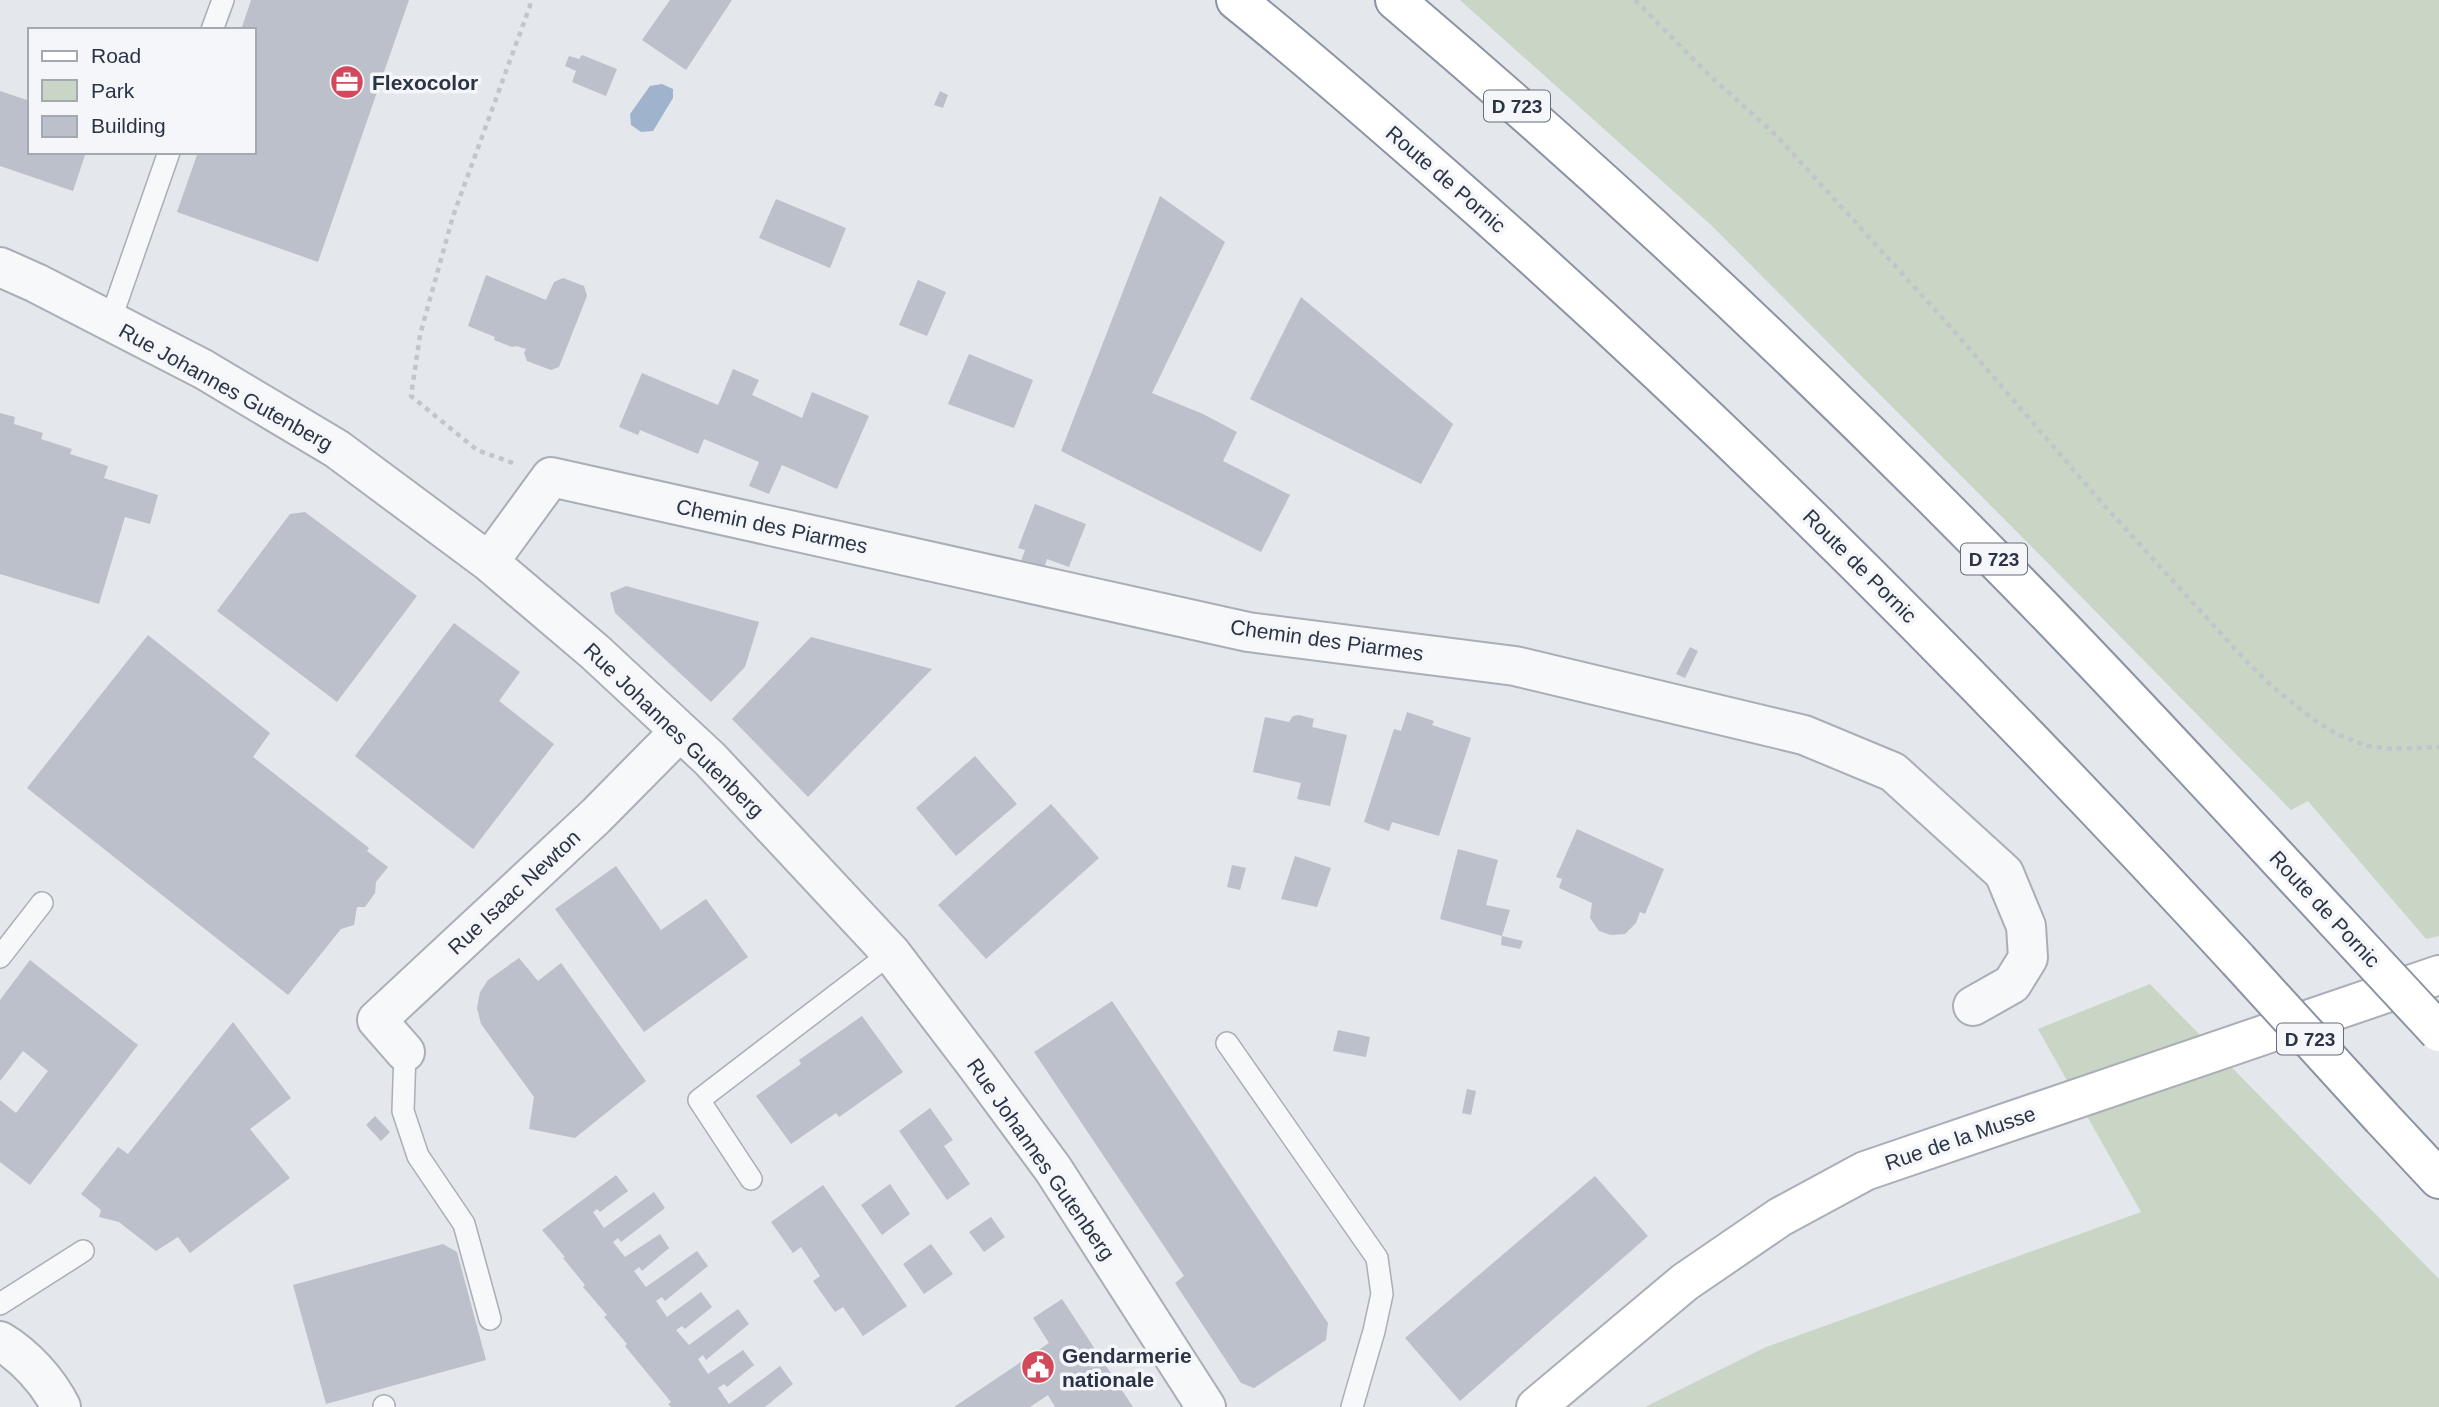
<svg xmlns="http://www.w3.org/2000/svg" width="2439" height="1407" font-family="Arial,sans-serif">
<rect width="100%" height="100%" fill="#e4e7ec"/>
<path fill="#c9d6c5" d="M1460,0h979v936l-13,3 -118,-138 -17,9 -247,-251 -333,-334z
M2150,984l289,295v128h-794l121,-60 375,-135 -103,-183z"/>
<path fill="#9fb4cc" d="M662,84l11,5v9l-20,33 -12,1 -10,-7 -1,-11 20,-28z"/>
<path fill="#bbc0ca" d="M251,0h158l-91,262 -141,-50 21,-60h56v-122h-13z
M670,0h62l-46,70 -44,-30z
M582,55l35,14 -11,27 -34,-14 4,-11 -11,-5 4,-10 10,3z
M0,91l30,10v51h56l-13,39 -73,-25z
M940,91l8,4 -5,13 -9,-3z
M1160,196l65,46 -73,151 51,21 34,18 -14,29 67,34 -29,57 -200,-101z
M776,199l70,29 -16,40 -71,-30z
M486,275l60,25 8,-18 9,-4 21,8 3,10 -28,71 -8,3 -24,-9 -3,-8 2,-4 -10,-3 -4,1 -18,-7 1,-3 -27,-11z
M918,280l28,12 -19,44 -28,-11z
M1301,297l152,127 -32,60 -171,-85z
M969,354l64,26 -19,48 -66,-24z
M733,369l26,11 -7,15 50,23 10,-26 57,24 -32,73 -55,-24 -13,29 -20,-8 10,-24 -55,-23 -6,15 -58,-24 -2,5 -19,-8 23,-54 76,32z
M0,413l15,4 -1,7 29,9 -2,6 31,10 -2,5 38,12 -4,12 54,17 -8,29 -25,-7 -26,87 -99,-30z
M1035,504l51,20 -17,43 -22,-8 -4,13 -23,-8 5,-14 -7,-2z
M305,512l112,84 -80,106 -120,-91 73,-97z
M626,586l133,36 -14,45 -34,35 -96,-89 -5,-20z
M454,623l66,49 -21,29 55,43 -81,105 -118,-93z
M148,635l122,98 -17,24 116,91 -2,3 21,16 -12,15 -1,11 -10,14h-8l-3,18 -13,4 -53,66 -261,-207z
M811,637l121,32 -124,128 -76,-78z
M1690,647l8,4 -13,27 -9,-4z
M1407,712l27,9 -2,4 39,13 -32,98 -47,-14 -3,9 -25,-9 30,-93 7,2z
M1299,715l15,4 -2,8 35,8 -17,71 -33,-7 4,-16 -48,-11 12,-55 24,5 4,-6z
M975,756l42,48 -61,52 -40,-48z
M1051,804l48,54 -113,101 -48,-54z
M1577,829l87,40 -19,45 -5,-2 -4,11 -11,11 -14,1 -12,-4 -9,-13 2,-15 -33,-15 3,-9 -6,-2z
M1458,849l40,11 -12,45 24,5 -8,26 -62,-17z
M1295,856l36,12 -14,39 -36,-8z
M1232,865l14,3 -6,22 -13,-3z
M616,866l45,64 45,-31 42,58 -104,75 -89,-123z
M1502,936l21,5 -3,8 -19,-4z
M519,958l19,23 23,-18 85,118 -71,57 -46,-9 5,-32 -53,-73 -4,-16 3,-16 8,-12z
M30,960l108,85 -108,140 -30,-23v-62l16,13 32,-42 -25,-20 -23,30v-81z
M1112,1001l216,322 -2,17 -72,48 -13,-5 -66,-100 9,-7 -150,-224z
M862,1016l41,56 -64,45 -3,-4 -45,31 -35,-48 45,-32 -2,-4z
M233,1022l58,76 -41,31 40,49 -100,75 -12,-16 -22,14 -37,-29 -20,-5 2,-7 -20,-16 37,-47 10,7z
M1338,1030l32,7 -4,20 -33,-6z
M1467,1089l9,2 -5,24 -9,-2z
M930,1108l23,32 -9,6 26,38 -23,16 -48,-69z
M375,1116l15,16 -9,9 -15,-16z
M616,1175l12,16 -28,21 -3,-3 -4,3 11,16 50,-36 11,16 -44,34 -3,-4 -5,4 12,15 35,-23 9,14 -27,23 -3,-4 -5,4 12,16 51,-36 11,15 -43,35 -3,-4 -6,4 11,16 34,-25 11,15 -27,22 -3,-3 -6,4 13,15 49,-36 11,15 -43,36 -3,-5 -5,4 10,15 35,-24 11,15 -27,22 -3,-3 -6,4 11,16 51,-38 13,18 -28,23h-94l-3,-3 3,-2 -46,-56 2,-2 -23,-27 3,-2 -24,-28 2,-2 -22,-27 2,-1 -23,-27z
M1595,1176l53,60 -188,165 -55,-63z
M890,1184l20,30 -28,21 -21,-30z
M823,1185l84,121 -44,30 -20,-29 -8,5 -22,-31 7,-5 -19,-29 -8,6 -22,-31z
M991,1217l14,20 -21,15 -15,-20z
M443,1244l14,8 29,108 -160,44 -33,-119z
M931,1244l22,30 -29,20 -21,-30z
M1062,1299l71,108h-78l-7,-12 -18,12h-76l95,-64 -16,-25z"/>
<g fill="none" stroke-linecap="round" stroke-linejoin="round">
<g stroke="#a9aeb7" stroke-width="24">
<path id="lane" d="M212,30l11,-30
M110,321l59,-169
M0,957l42,-54
M1227,1043l150,215 5,36 -8,37 -22,76
M405,1052l-2,59 15,45 46,68 26,95
M751,1179l-52,-79 192,-147
M0,1304l83,-53
M384,1407v-1"/>
</g>
<g stroke="#a9aeb7" stroke-width="42">
<path id="street" d="M0,267l36,16 167,86 134,80 152,113 106,90 115,107 181,194 86,113 76,103 153,238
M489,562l62,-85 697,155 267,34 289,69 89,37 111,101 22,53 2,32 -16,26 -39,22
M405,1052l-28,-32 219,-204 83,-84
M0,1341c25,15 48,40 61,66"/>
</g>
<g stroke="#a9aeb7" stroke-width="42">
<path id="secondary" d="M1536,1407l149,-125 95,-65 85,-46 574,-196"/>
</g>
<g stroke="#8b94a3" stroke-width="42">
<path id="highway" d="M1236,0c75,60 146,123 218,186 276,243 535,504 784,774
M1395,0c217,184 424,379 623,583 108,110 212,224 317,337
M2382,1118l57,61"/>
</g>
<path stroke="#c2c5cb" stroke-width="4.5" stroke-dasharray="5 5" stroke-linecap="butt" d="M1635,0l73,74 68,61 171,188 155,180 144,158 28,27 39,31 24,15 30,12 25,3 47,-2
M513,463l-36,-13 -66,-54 9,-61 33,-119 77,-210v-6"/>
<use href="#lane" stroke="#f7f8fa" stroke-width="21"/>
<use href="#street" stroke="#f7f8fa" stroke-width="38"/>
<use href="#secondary" stroke="#fff" stroke-width="38"/>
<use href="#highway" stroke="#fff" stroke-width="38"/>
<g stroke="#8b94a3" stroke-width="42" stroke-linecap="butt">
<path id="highway-bridge" d="M2335,920l104,112
M2238,960l144,158"/>
</g>
<use href="#highway-bridge" stroke="#fff" stroke-width="38"/>
</g>
<defs>
<g id="office-disc" transform="scale(1.75)"><circle r="9.5" fill="#d1495b" stroke="#f4f6f9"/><path d="M-6-3h4V-5.5h4V-3h4V5H-6ZM-1-4.5V-3h2v-1.5ZM-6 0V1H6V0Z" fill="#fff"/></g>
<g id="civic-disc" transform="scale(1.75)"><circle r="9.5" fill="#d1495b" stroke="#f4f6f9"/><path d="M-.6-6.5H3V-4.5H.6V-3L4-1V1h2V6H-6V1h2V-1L-.6-3ZM-1.2 2.5V6h2.4V2.5Z" fill="#fff"/></g>
</defs>
<g fill-rule="evenodd">
<use href="#office-disc" x="347" y="82"/>
<use href="#civic-disc" x="1038" y="1367"/>
</g>
<g text-anchor="middle" dominant-baseline="central" stroke-width="7" stroke-linejoin="round" paint-order="stroke">
<g fill="#f4f6f9" stroke="#676e7b" stroke-width="2">
<rect x="1484" y="90.5" width="66" height="31" rx="5"/>
<rect x="1961" y="543.5" width="66" height="31" rx="5"/>
<rect x="2277" y="1023.5" width="66" height="31" rx="5"/>
</g>
<g font-size="19" font-weight="bold" fill="#2b3445">
<text x="1517" y="106">D 723</text>
<text x="1994" y="559">D 723</text>
<text x="2310" y="1039">D 723</text>
</g>
<g font-size="21" font-weight="bold" fill="#2b3445" stroke="#f4f6f9" text-anchor="start">
<text x="372" y="82">Flexocolor</text>
<text x="1062" y="1355">Gendarmerie<tspan x="1062" dy="24">nationale</tspan></text>
</g>
<g font-size="21" fill="#2b3445" stroke="#f4f6f9">
<text transform="translate(1446 179) rotate(41)">Route de Pornic</text>
<text transform="translate(226 387) rotate(29)">Rue Johannes Gutenberg</text>
<text transform="translate(772 526) rotate(12)">Chemin des Piarmes</text>
<text transform="translate(1860 566) rotate(45)">Route de Pornic</text>
<text transform="translate(1327 640) rotate(8)">Chemin des Piarmes</text>
<text transform="translate(674 730) rotate(44)">Rue Johannes Gutenberg</text>
<text transform="translate(514 892) rotate(-43)">Rue Isaac Newton</text>
<text transform="translate(2325 909) rotate(47)">Route de Pornic</text>
<text transform="translate(1960 1138) rotate(-19)">Rue de la Musse</text>
<text transform="translate(1041 1159) rotate(55)">Rue Johannes Gutenberg</text>
</g>
</g>
<rect x="28" y="28" width="228" height="126" fill="#f4f6f9" stroke="#a4a8b1" stroke-width="2"/>
<rect x="42" y="51" width="35" height="10" fill="#ffffff" stroke="#a4a8b1" stroke-width="2"/>
<text x="91" y="63" font-size="21" fill="#2b3445">Road</text>
<rect x="42" y="80" width="35" height="21" fill="#c9d6c5" stroke="#a4a8b1" stroke-width="2"/>
<text x="91" y="98" font-size="21" fill="#2b3445">Park</text>
<rect x="42" y="116" width="35" height="21" fill="#bbc0ca" stroke="#a4a8b1" stroke-width="2"/>
<text x="91" y="133" font-size="21" fill="#2b3445">Building</text>
</svg>
